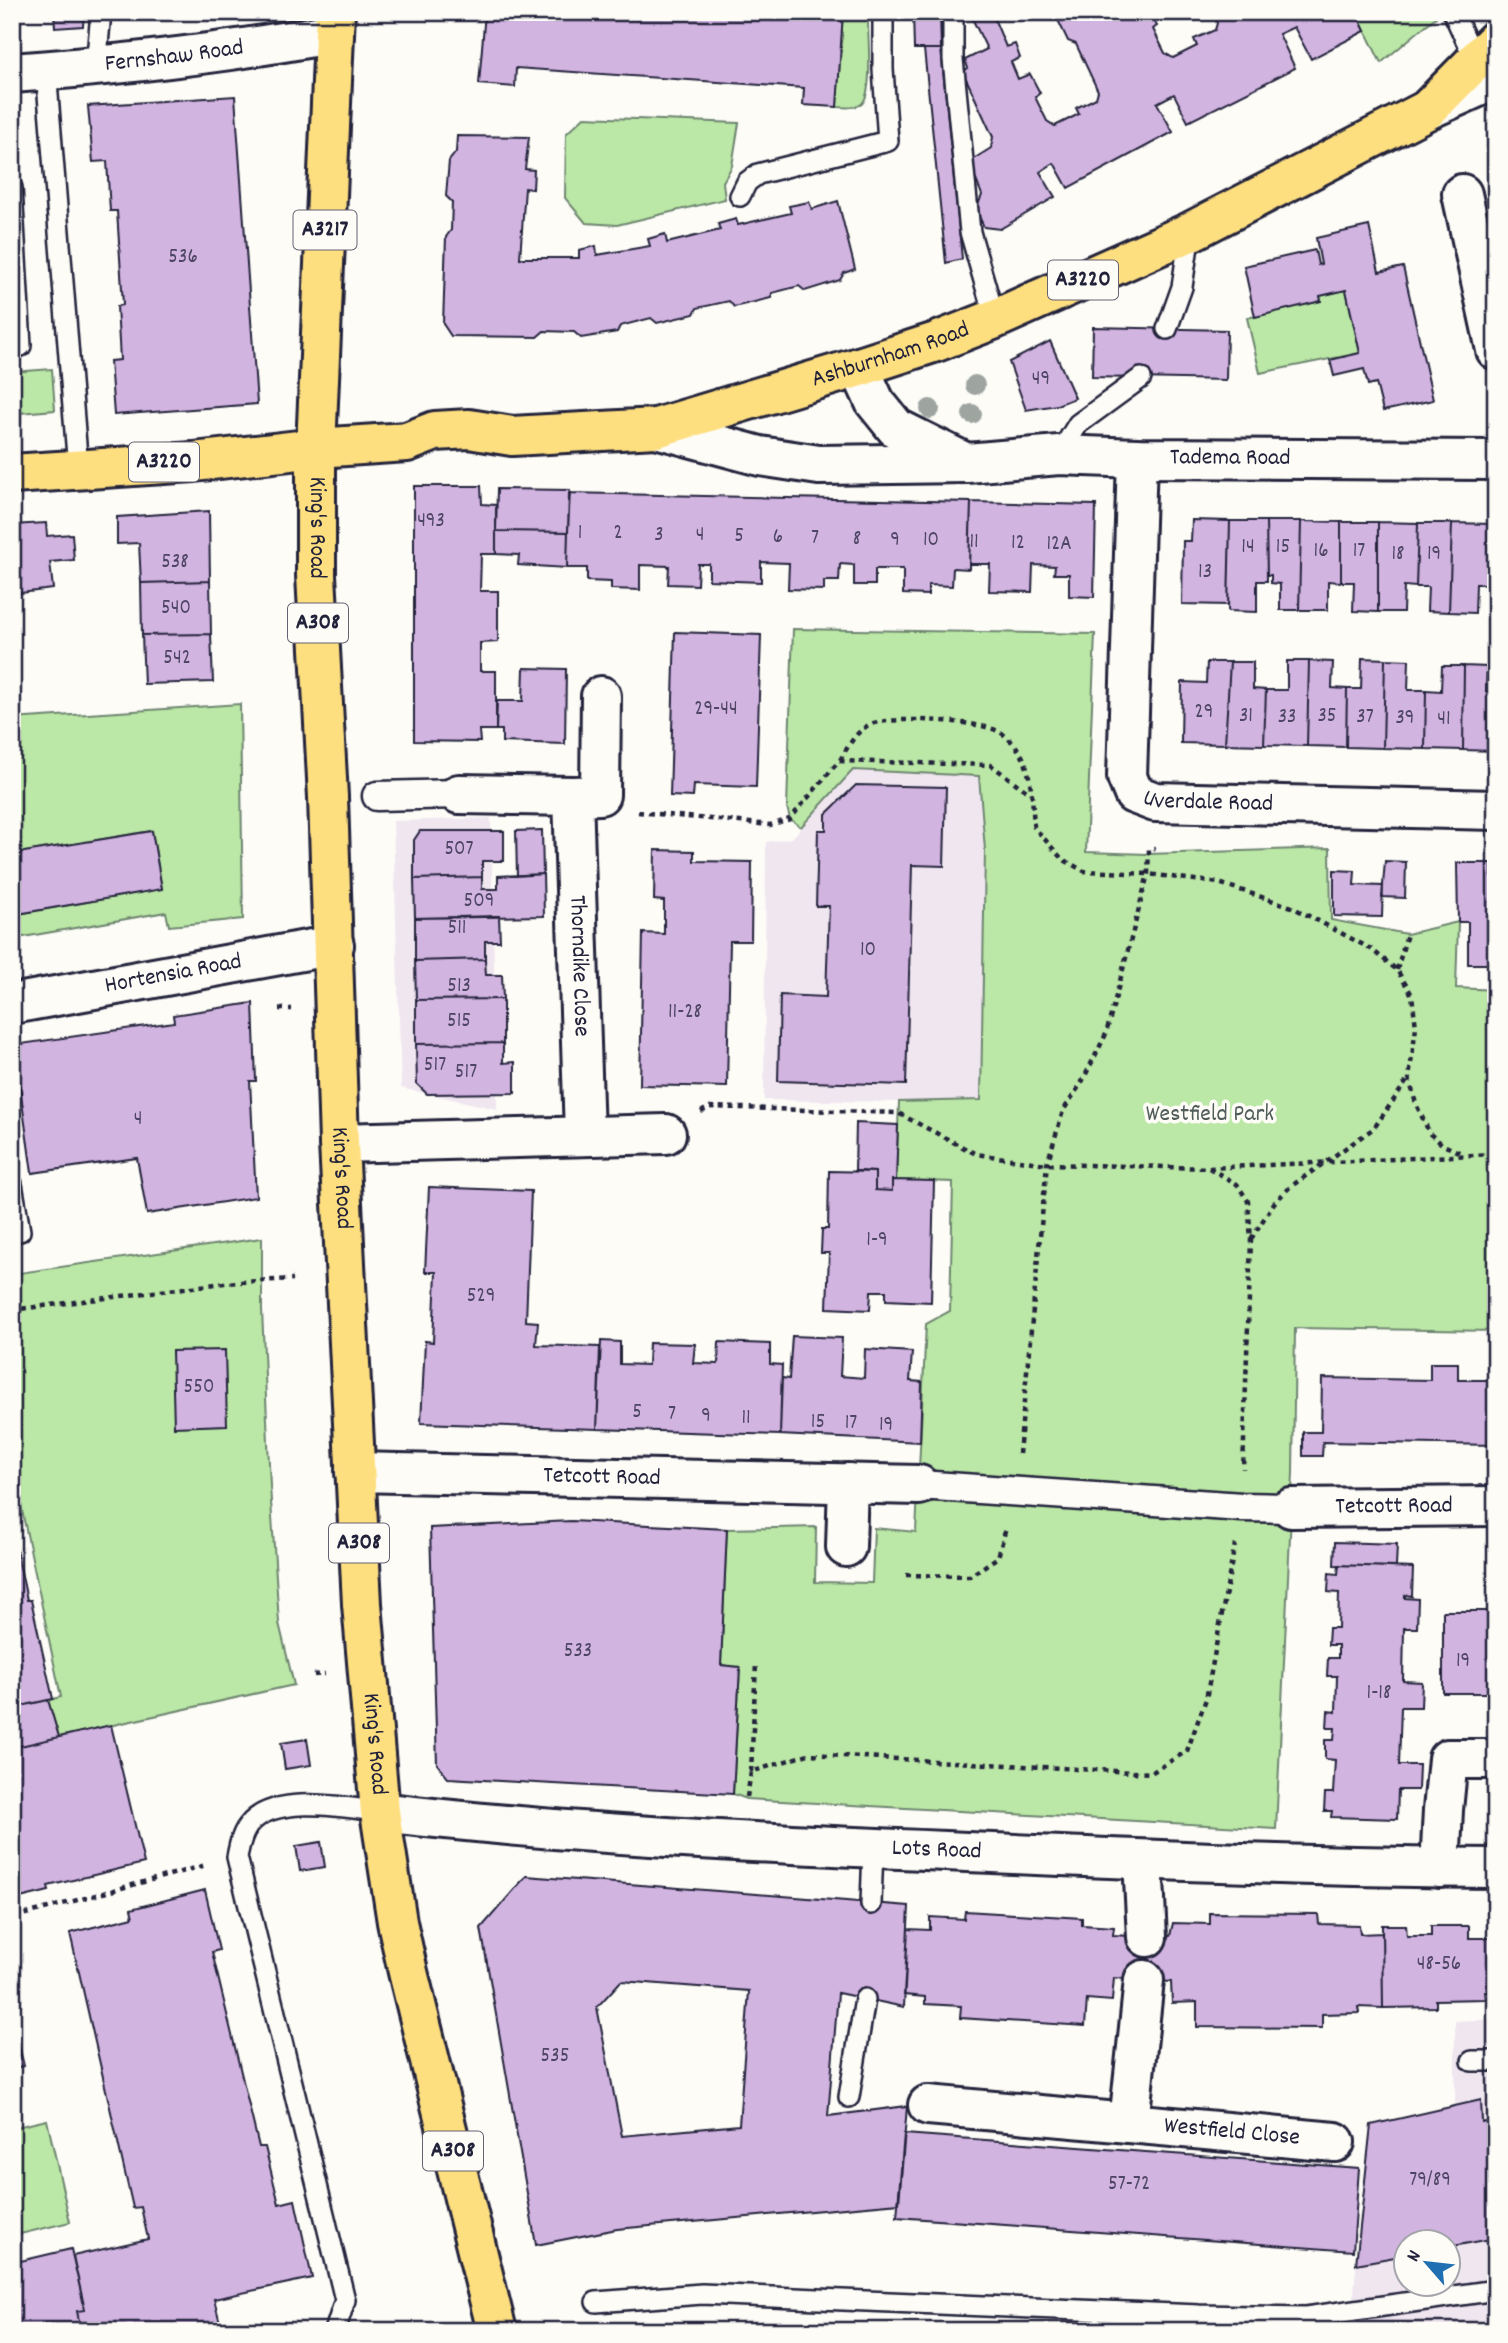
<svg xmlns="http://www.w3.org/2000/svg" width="1508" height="2343" font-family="Dekko,sans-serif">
<rect width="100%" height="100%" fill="#fdfcf7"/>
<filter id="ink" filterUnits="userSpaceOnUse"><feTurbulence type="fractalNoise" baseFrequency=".0143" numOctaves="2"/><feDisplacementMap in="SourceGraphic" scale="14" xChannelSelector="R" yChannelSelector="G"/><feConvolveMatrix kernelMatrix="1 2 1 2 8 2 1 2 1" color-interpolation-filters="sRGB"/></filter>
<g filter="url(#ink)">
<path fill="#f0e6f0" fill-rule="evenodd" d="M853,770l126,6 6,74 -4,250 -82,2 -135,-2 2,-258 26,-4z
M491,818l6,291 -96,-21 -8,-267z
M1496,2019v312h-144l3,-53 16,-153 84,-19v-85zM1406,2242h42v42h-42z"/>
<path fill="#bbe8a6" stroke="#6e8570" stroke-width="2" d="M843,12h24l1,10c0,16 6,76 -8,83 -7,4 -16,2 -23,2z
M1356,12h80l1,4 -56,47z
M584,117l155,6 -7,43 -9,16 2,17 -108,26 -31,-2 -21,-25 1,-64z
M1346,290l14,63 -100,20 -13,-55 74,-17 -1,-5z
M52,369l3,41 -35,3 1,9 -9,1v-51z
M793,629l302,5 -9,218 62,2 182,-6 1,72 76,14 51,-12 -2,66 40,2v341l-201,-3 -2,145 -17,356 -529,-30 -14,-5 7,-126 -19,-3 6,-136 89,-2 -1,55 57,1 2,-55 42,4 10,-208 24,-13 3,-129 -57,-2 3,-78 82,-2 4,-250 -6,-74 -126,-6 -52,57 -11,-8 -3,-12z
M240,704l3,215 -74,7 -3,-14 -154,27v-24l150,-26 -10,-58 -140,23v-135z
M262,1238v72l8,176 9,137 15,62 -235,52 -11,-37 13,-3 -42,-201 -7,1v-223z
M47,2120l23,102 -58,14v-108z"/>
<path fill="#d2b4e1" stroke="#22223b" stroke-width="2" fill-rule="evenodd" d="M54,12h30l-1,14 -28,2z
M485,12h215l41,3 3,-3h13l2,3 48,3 1,-6h35l-6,95 -34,-2 1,-17 -288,-20 -1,19 -36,-3z
M913,12h27l1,37h-27z
M969,12h31l-7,4 13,31 9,-3 5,14 -9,4 7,17 12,-5 10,19 -5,4 12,24 8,5 24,-12 -3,-6 20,-10 2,-7 -22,-47 -8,-3 -12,-25 1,-4h63l2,3 7,-3h20l8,14 -4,3 12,24 8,5 24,-12 -3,-7 21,-9 2,-7 -5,-11h144l9,19 -54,28 -17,-32 -15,7 16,34 -107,54 -14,-28 -17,9 16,29 -105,56 -14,-25 -14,9 15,25 -55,32 -16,-2 -8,-17 6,-15 -13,-33 22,-14 2,-11 -30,-65 5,-4 -3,-8 22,-11z
M924,49h17l21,210 -16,4z
M235,96l22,308 -143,11 -4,-54 10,-1 -3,-54 6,-1 -6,-94h-7l-3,-50 -14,1 -5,-56z
M457,136l72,1 -4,32 9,1 -1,19 -8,-1 -5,70h59v-8l17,-4 1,9 53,-9 -2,-7 17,-5 2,9 53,-13 -2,-6 18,-5 2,6 53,-12 -2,-7 20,-4 3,7 26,-8 17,68 -11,4 -4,7 -35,11 -6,-5 -27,7 -1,5 -37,9 -5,-6 -32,7 -3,6 -37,9 -6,-5 -31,8 -3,6 -36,6 -7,-6 -30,-1 -7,6 -86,-1 -8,-12 3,-87 5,-7 1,-28 -6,-6 3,-35 7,-9z
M1369,226l10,46 24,-5 30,133 -50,11 -7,-28 -8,2 -4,-16 -30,7 -4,-16 30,-7 -14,-63 -26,6 1,5 -66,16 -11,-51 71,-16 3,15 3,-1 -5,-26z
M1093,327l134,3 -1,50 -134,-3z
M1050,341l25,57 -18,7 -31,5 -17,-48z
M414,486h67l1,18 14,1v49h-15l-1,37h18v51l-18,1v28h16v59h-17l1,12 -66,-1z
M497,489l73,1 -2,42 -72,-1z
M569,493l402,9 -2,67 -16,-1 -1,18 -24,-1v10l-25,-1v-25h-28v16h-21v-20l-14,-1 -1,17h-15v9l-36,-1 1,-26 -28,-1v20l-52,-2v-16h-11l-1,21 -29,-1 1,-18 -29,-1v25l-29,-1v-7l-24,-1v-13h-20z
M971,502l125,3 -2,92 -25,-1v-22h-15l1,-8 -22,-1 -1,27 -43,-1 1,-27h-21z
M209,511l1,70 -69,2 -2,-40 -22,1v-27z
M1192,520l38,1 -2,84 -46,-1 1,-63h8z
M1230,521h36l1,60h-10v31l-29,-1z
M1266,521h35l-2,89h-19v-26l-9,-1v-8h-4z
M1301,521l40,1v60l-13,-1v29h-29z
M1341,522h37v90l-25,-1 1,-29h-13z
M1378,522l40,1 -2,64 -12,-1 -1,26h-25z
M46,523l1,13 25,-2 2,26 -24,2 3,27 -41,5v-69z
M1418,523h34l-3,89 -22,-1 1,-24h-12z
M1452,523l39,1 -2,60h-13l-1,29 -26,-1z
M1491,524h5v60h-7z
M496,531l72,1 -1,36 -49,-3 1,-10 -23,-1z
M210,581l1,53 -69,1 -1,-52z
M675,632l86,3 -5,152 -62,-2 -1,12 -23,-1z
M211,634l2,48 -69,2 -2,-49z
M1362,658l23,1 -2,89 -37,-1 1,-58h14z
M1385,659l24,1 -1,30h18l-1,59 -42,-1z
M1287,661h22l-2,85 -43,-1 2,-55h21z
M1309,661l24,1 -1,26 15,1 -1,58 -39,-1z
M1207,662h23l-5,82 -44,-1 1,-61 24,1z
M1230,662h23v27l13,1 -2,55 -39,-1z
M1442,666h22l-1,84 -38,-1 1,-59 15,1z
M1464,666l23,1 -1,24h10v60l-33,-1z
M524,668l42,1 -1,75 -63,-2v-12h-6l1,-29h26z
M856,785l90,2 -2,79 -32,-1 -6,220 -128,-4 2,-86 46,2 3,-91h-13l2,-76h8v-16z
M542,830l1,44 -26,2 -1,-45z
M152,831l10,58 -150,26v-61z
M420,831h84v30h-22v16l-68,2v-39z
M655,850l39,1v10l58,1 -1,79h-21l-3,146 -87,-2 3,-152 21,1v-33l-10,-1z
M1385,861l21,1 -1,36 -23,-1z
M1457,863h35l-1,101h-23v-42h-10z
M1492,863l4,1v101l-5,-1z
M1334,870l21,1 -1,14 29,1 -1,31 -48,-1z
M543,874l1,42 -129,2 -1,-39 68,-2v12h16v-13z
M499,916l1,25h-15v18l-70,2v-43z
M485,959l1,16h16l1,24 -87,1 -1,-39z
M503,999v44l-87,1v-44z
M253,1003l3,78h-6l6,116 -109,17 -10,-56 -105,15 -18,-128 160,-23 -1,-7z
M503,1043v20l12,-1v31l-88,1 -10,-10 -1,-40z
M856,1123l42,2 -2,55h-4v11l-17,-1v-18l-20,-1z
M829,1171l46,1v18l17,1v-11l42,1 -3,121 -45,-2v-9h-15l-1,19 -43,-2 2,-55h-8l1,-24h6z
M429,1187l102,4 -5,130 12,1 -2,23 64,2 -3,82 -176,-6 4,-82 8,1 3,-70h-11z
M792,1336l50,2 -2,38 24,2 1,-29 47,3 -2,29 12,1 -2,60 -140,-7 2,-57 7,1z
M601,1341l19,1v22l28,1 1,-22 46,1 -2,19 25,1 1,-22 51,2v20l12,1 -2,70 -183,-6z
M225,1350l2,75 -53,2 -2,-76z
M1430,1363h28v17h38v65l-173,-3 -1,14h-19v-24h18l1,-54 108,2z
M571,1521l156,8 -6,136 19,2 -7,127 -285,-16 -11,-14 -7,-236z
M14,1538l13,62h4l22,99 -41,9z
M1335,1542l62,2 -1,23 -62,-2z
M1339,1565l74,3 -1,28 -7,-1v3l13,1 -1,29h-13l-1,53 19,1 -1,25h-20l-2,58h20l-1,25h-20l-1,29 -66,-2 1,-6h-8l1,-18h8l2,-33 -10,-1v-19h9l1,-12h-8l1,-17 8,1 1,-36h-10l1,-18h10v-13h-10l1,-17h9l1,-35 -11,-1 1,-19 9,1z
M1443,1611h53v82h-53z
M48,1700l11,37 -47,11v-40z
M111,1725l33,138 -96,23 1,5 -33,8 -4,-16v-135z
M307,1739l4,26 -26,4 -4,-26z
M321,1842l4,25 -25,4 -4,-25z
M526,1876l383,30 -5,101 -66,-14 -10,123 79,-10 -8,97 -282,26 -81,16 -55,-317zM621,1981l128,10 -10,134 -117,11 -25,-129z
M205,1890l14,60 -7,2 47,195h6l14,57 16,-4 17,78 -98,21 8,32h-141l-4,-20 8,-1 -12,-54 75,-17 -7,-32 -8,1 -63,-275 63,-16 -2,-8z
M965,1911l117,7v7l32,2 -1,8 34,2 -3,43 -30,-2 -2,23 -25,-2 -2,27 -125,-8 1,-12 -36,-2v-7l-21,-2 4,-66 22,1v-13l34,2z
M1210,1913l108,1 1,10 40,1 1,9 22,-1 1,75 -25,-1 1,6 -37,1v14l-125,-1v-25l-25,1 -1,-21 -27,-2 3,-43 23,-1 3,-13 37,1z
M1382,1925h24l1,11h24v-10h38v12h27v54h-11l1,7 -50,1v7l-53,1z
M12,2017l12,49 -12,2z
M1481,2100l1,22 14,1v115l-48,9v-5h-42v13l-50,9 15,-139z
M904,2134l455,34 -6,83 -456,-34z
M71,2249l14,61 -8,1 4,20h-69v-68z"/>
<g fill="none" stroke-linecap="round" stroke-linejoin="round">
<g stroke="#22223b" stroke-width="24">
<path id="service" d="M953,12v47l17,173 25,87
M1453,12l23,50
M96,67l5,-55
M46,70l32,399
M12,188l9,158h-9
M740,196l7,-14 11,-8 130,-33 -5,-72v-57
M1167,329l15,-42 8,-55
M1059,455l19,-31 63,-46
M12,1184l8,47
M871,1904l2,-56
M1472,2061h24
M849,2097l16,-98
M596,2302l106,-8 497,21 107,2 190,-27
M335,2331l10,-31 -108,-443c2,-10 4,-22 11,-31 24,-33 98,-19 132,-14"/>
</g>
<g stroke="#22223b" stroke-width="33">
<path id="pedestrian" d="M377,796l82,-2
M919,1485l323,22 49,1"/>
</g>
<g stroke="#22223b" stroke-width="44">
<g id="minor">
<path id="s1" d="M12,73c109,-8 215,-20 322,-40"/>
<path d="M1427,110l69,-31"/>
<path d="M1462,194l34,156"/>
<path d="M859,367l16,35 21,26 66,33"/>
<path id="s2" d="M656,428l104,28 59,9 148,-2 92,-8 78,3 359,2"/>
<path id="s3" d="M1137,458l-10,319 7,17 21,8 341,8"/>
<path id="s4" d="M459,794l114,2 11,339"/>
<path d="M573,796l27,-1 1,-99"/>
<path id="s5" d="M12,1004l322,-59"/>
<path d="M339,1143l327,-9"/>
<path id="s6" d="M355,1472l564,13"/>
<path id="s7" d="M1291,1508l205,-2"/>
<path d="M846,1547l2,-64"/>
<path d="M1143,1860l4,77"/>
<path d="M1440,1868l3,-58 5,-51h48"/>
<path id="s8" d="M1144,1980l-15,143 206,19"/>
<path d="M928,2105l201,18"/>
</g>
</g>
<g stroke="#22223b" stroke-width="44">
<g id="tertiary">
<path id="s9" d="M380,1812c188,22 377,31 566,39 183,8 366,16 550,17"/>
</g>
</g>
<g stroke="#22223b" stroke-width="44">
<g id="primary">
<path id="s10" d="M335,12l-19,436v127l12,222 11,346 23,461 18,208 17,110 11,50 89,359"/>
</g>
</g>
<g stroke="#22223b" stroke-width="44">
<g id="trunk">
<path id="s11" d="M12,474l182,-12 122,-14 91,-6 28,-11 34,-2 43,7 144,-8 203,-61 77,-25 59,-23 195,-87 237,-122 69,-70"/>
</g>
</g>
<path stroke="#22223b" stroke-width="4.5" stroke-dasharray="5 5" stroke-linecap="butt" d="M840,760c8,-13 16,-30 31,-36 21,-8 116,-4 132,10 23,18 25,34 29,61
M638,812l132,13 20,-6 49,-58 152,4 41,30 2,32 28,32 22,12 64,3 71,9 73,24 79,42 26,21 15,25 4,32 -7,51 7,26 14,30 13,11 21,9
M1397,970l10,-36
M279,1009h13
M701,1112l9,-5 188,6 78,41 71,10 162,4 287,-14
M1209,1168l28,16 11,17 3,39 -8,229
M1251,1239l23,-36 16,-16 84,-59 35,-50
M12,1310l212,-27 69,-4
M1019,1454l28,-290 16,-53 19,-29 24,-48 42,-160 1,-25 6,-1
M906,1575l64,1 28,-19 8,-29
M314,1675l11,-1
M751,1772l5,-109
M747,1797l4,-25 57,-18 343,19 36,-22 19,-52 29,-155
M15,1917l191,-52"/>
<use href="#service" stroke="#fdfcf7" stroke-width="19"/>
<use href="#pedestrian" stroke="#fdfcf7" stroke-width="28"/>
<use href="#minor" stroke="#fdfcf7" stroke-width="38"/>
<use href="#tertiary" stroke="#fdfcf7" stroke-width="38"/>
<use href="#primary" stroke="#fedf80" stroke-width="38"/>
<use href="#trunk" stroke="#fedf80" stroke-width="38"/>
</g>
<g fill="#9ea5a1">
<circle cx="975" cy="385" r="10"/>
<circle cx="930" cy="409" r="10"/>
<circle cx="972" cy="414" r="10"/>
</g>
</g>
<g text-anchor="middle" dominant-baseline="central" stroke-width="7" stroke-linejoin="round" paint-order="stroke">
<g font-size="21" fill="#4e4664">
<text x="183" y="258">536</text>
<text x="1041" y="380">49</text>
<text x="431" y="522">493</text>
<text x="580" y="534">1</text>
<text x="618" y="534">2</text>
<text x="659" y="536">3</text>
<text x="700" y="536">4</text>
<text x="739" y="537">5</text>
<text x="778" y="538">6</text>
<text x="815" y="539">7</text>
<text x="857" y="540">8</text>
<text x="895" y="541">9</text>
<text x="931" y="541">10</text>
<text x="974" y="543">11</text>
<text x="1018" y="544">12</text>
<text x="1059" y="545">12A</text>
<text x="1248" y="548">14</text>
<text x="1283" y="548">15</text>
<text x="1321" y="552">16</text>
<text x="1359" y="552">17</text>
<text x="1398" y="555">18</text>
<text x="1434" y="555">19</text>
<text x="175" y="563">538</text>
<text x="1205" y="573">13</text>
<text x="176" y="609">540</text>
<text x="177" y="659">542</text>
<text x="716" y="710">29-44</text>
<text x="1204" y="713">29</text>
<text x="1246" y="717">31</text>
<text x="1327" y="717">35</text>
<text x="1287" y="718">33</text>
<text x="1365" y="718">37</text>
<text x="1405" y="719">39</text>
<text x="1444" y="720">41</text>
<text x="459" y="850">507</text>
<text x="479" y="902">509</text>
<text x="457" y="929">511</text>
<text x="868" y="951">10</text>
<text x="459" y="987">513</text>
<text x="685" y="1013">11-28</text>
<text x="459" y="1022">515</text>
<text x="435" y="1066">517</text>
<text x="466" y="1073">517</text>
<text x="138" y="1120">4</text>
<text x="877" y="1241">1-9</text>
<text x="481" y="1297">529</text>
<text x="199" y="1388">550</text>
<text x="637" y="1413">5</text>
<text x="672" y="1415">7</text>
<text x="706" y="1417">9</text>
<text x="746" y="1419">11</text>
<text x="818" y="1423">15</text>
<text x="851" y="1424">17</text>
<text x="886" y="1426">19</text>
<text x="578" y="1652">533</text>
<text x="1463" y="1662">19</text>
<text x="1379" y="1694">1-18</text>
<text x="1439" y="1965">48-56</text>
<text x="555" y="2057">535</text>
<text x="1430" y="2181">79/89</text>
<text x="1129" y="2185">57-72</text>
</g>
<g fill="#fdfcf7" stroke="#646373" stroke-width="2">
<rect x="293.5" y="210.5" width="63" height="39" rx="5"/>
<rect x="1048" y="260.5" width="70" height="39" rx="5"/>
<rect x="129" y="442.5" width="70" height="39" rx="5"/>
<rect x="288" y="603.5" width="60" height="39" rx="5"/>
<rect x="329" y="1523.5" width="60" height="39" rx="5"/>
<rect x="423" y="2131.5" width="60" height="39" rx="5"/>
</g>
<g font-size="23" font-weight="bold" fill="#22223b">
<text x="325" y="230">A3217</text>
<text x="1083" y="280">A3220</text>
<text x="164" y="462">A3220</text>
<text x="318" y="623">A308</text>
<text x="359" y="1543">A308</text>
<text x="453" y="2151">A308</text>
</g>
<g font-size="24" fill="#22223b" stroke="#fdfcf7">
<text stroke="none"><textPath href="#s1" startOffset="163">Fernshaw Road</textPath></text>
<text stroke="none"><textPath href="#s11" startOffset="894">Ashburnham Road</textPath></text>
<text stroke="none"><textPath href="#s2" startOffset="579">Tadema Road</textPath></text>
<text stroke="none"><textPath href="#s10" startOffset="516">King's Road</textPath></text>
<text stroke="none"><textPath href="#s3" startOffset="413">Uverdale Road</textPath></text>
<text stroke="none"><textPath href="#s4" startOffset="284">Thorndike Close</textPath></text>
<text stroke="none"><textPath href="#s5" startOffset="164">Hortensia Road</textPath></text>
<text stroke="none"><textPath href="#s10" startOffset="1167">King's Road</textPath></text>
<text stroke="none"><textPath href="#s6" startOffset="247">Tetcott Road</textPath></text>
<text stroke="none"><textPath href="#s7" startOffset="103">Tetcott Road</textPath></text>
<text stroke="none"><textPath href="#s10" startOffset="1734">King's Road</textPath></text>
<text stroke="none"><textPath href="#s9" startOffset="558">Lots Road</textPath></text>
<text stroke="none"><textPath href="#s8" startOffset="247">Westfield Close</textPath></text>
</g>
<g font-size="24" fill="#505d5b" stroke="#fdfcf7">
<text x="1210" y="1115">Westfield Park</text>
</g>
</g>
<rect width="1508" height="2343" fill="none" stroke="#fdfcf7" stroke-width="42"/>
<rect x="21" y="21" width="1466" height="2301" fill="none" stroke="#22223b" stroke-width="2.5" filter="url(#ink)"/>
<g transform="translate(1427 2263) rotate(298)"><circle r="33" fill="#fdfcf7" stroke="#a5a5ac" stroke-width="2"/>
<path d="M0-5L12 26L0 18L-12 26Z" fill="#1f6fb2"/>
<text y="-10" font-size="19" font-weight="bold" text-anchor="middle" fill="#22223b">N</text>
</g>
</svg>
